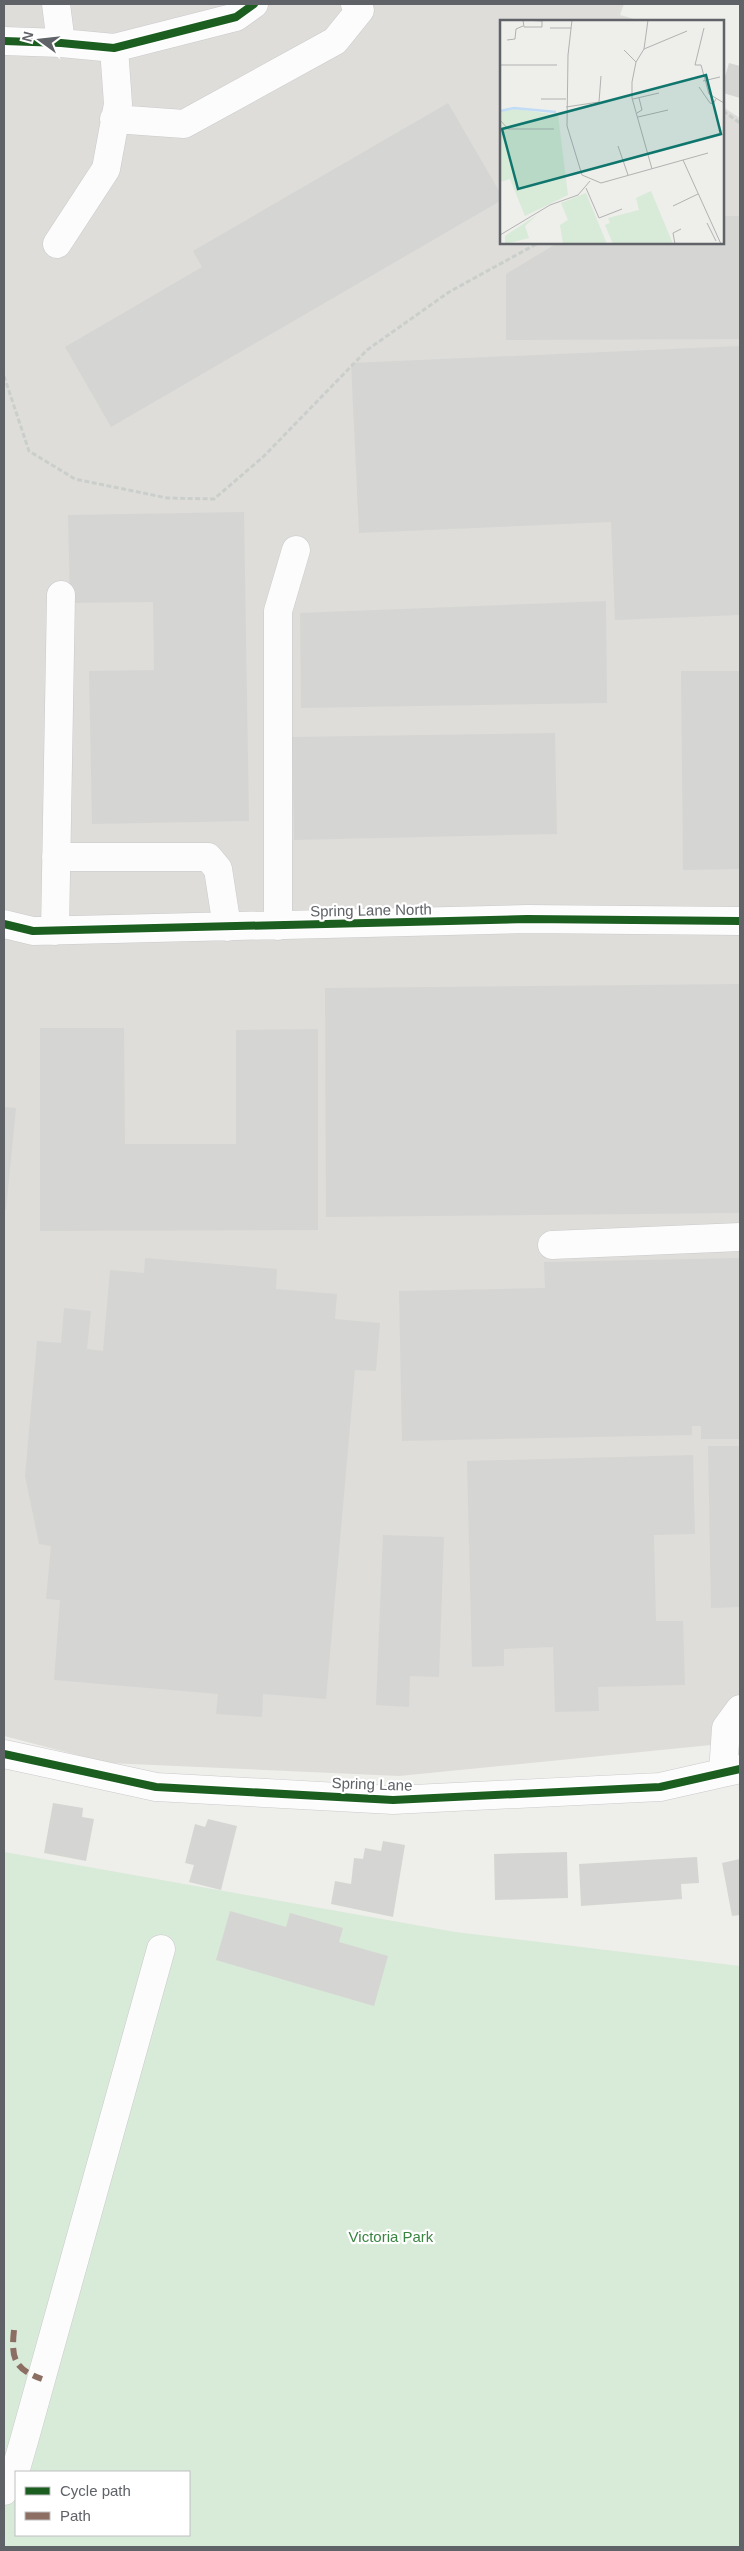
<svg xmlns="http://www.w3.org/2000/svg" width="744" height="2551" font-family="Helvetica,sans-serif">
<rect width="100%" height="100%" fill="#eeeeea"/>
<path fill="#deddda" d="M4,4h620l-4,11 21,6h-139v221h221v-135l17,11v1619l-9,6 -332,33 -291,-13 -104,-27z"/>
<path fill="#d8ead8" fill-rule="evenodd" d="M4,1852l451,80 285,34v581h-736zM16,2472h173v63h-173z"/>
<path fill="#d5d5d3" d="M729,63l11,3v32l-17,-5v-10z
M448,103l54,93v4l-391,227 -46,-80 137,-80 -9,-16z
M723,216h17v123l-234,1v-66l53,-32h164z
M740,346v269l-125,5 -4,-98 -252,11 -8,-170z
M244,512l5,309 -157,3 -3,-153 65,-1 -1,-68 -83,1 -2,-88z
M606,601l1,102 -306,5 -1,-95z
M681,671h59v198l-57,1z
M555,733l2,101 -263,6 -2,-103z
M740,984v229l-414,4 -1,-229z
M40,1028h84l1,116h111v-114l82,-1v201l-278,1z
M4,1107l12,1 -10,102h-2z
M145,1258l132,11 -1,20 61,5 -2,25 45,4 -4,48 -21,-1 -29,329 -63,-5 -1,23 -46,-3 2,-20 -164,-14 6,-80 -14,-1 5,-53 -12,-2 -14,-68 12,-135 24,2 3,-35 27,3 -4,38 16,2 7,-81 34,3z
M740,1258v181h-39v-13h-9v9l-290,6 -3,-150 146,-3 -1,-26z
M708,1446h32v161l-29,1z
M693,1455l2,79 -41,1 2,86h27l2,64 -87,2 1,24 -44,1 -2,-65 -49,2v17l-32,1 -5,-206z
M383,1535l61,2 -5,140 -29,-1 -1,31 -33,-2z
M53,1803l30,5 -1,9 12,2 -8,42 -42,-8z
M208,1819l29,7 -16,64 -32,-8 5,-17 -9,-2 10,-39 10,3z
M383,1841l22,4 -12,72 -62,-13 4,-23 16,3 3,-26 9,1 2,-11 16,3z
M567,1852l1,46 -73,2 -1,-46z
M697,1857l2,26 -18,1 1,15 -101,7 -2,-42z
M740,1859v56l-8,1 -10,-53z
M230,1911l56,16 4,-14 53,15 -4,14 49,14 -14,50 -158,-46z"/>
<g fill="none" stroke-linecap="round" stroke-linejoin="round">
<g stroke="#cacacb" stroke-width="29">
<path id="minor" d="M56,4l5,39
M4,41l57,2 53,5 122,-31 18,-13
M114,119l70,5 151,-83 25,-31 -5,-6
M57,244l49,-75 12,-65 -4,-56
M56,857h152l10,12 9,58
M4,924l29,7 494,-12 213,2
M278,926v-315l18,-61
M55,931l6,-336
M552,1245l188,-8
M4,1754l152,33 237,13 267,-13 80,-18
M723,1773l3,-45 14,-19
M4,2491l9,-12 11,-38 137,-492"/>
</g>
<path stroke="#cacfcc" stroke-width="3" stroke-dasharray="5 2.5" stroke-linecap="butt" d="M723,111l17,12
M4,376l25,75 46,28 92,19 47,1 49,-42 104,-107 82,-58 91,-50"/>
<use href="#minor" stroke="#fcfcfc" stroke-width="28"/>
<path stroke="#8d6e63" stroke-width="6" stroke-dasharray="12 6" stroke-linecap="butt" d="M14,2330c-3,28 0,39 28,49"/>
<g stroke="#fff" stroke-width="11">
<path id="cycleway" d="M4,41l57,2 53,5 122,-31 18,-13
M4,924l29,7 494,-12 213,2
M4,1754l152,33 237,13 267,-13 80,-18"/>
</g>
<use href="#cycleway" stroke="#1b5e20" stroke-width="8"/>
</g>
<g text-anchor="middle" dominant-baseline="central" stroke-width="4.5" stroke-linejoin="round" paint-order="stroke">
<g font-size="15" fill="#5f6267" stroke="#fff">
<text transform="translate(371 910) rotate(-1)">Spring Lane North</text>
<text transform="translate(372 1784) rotate(2)">Spring Lane</text>
</g>
<g font-size="15" fill="#3a8442" stroke="#fff">
<text x="391" y="2236">Victoria Park</text>
</g>
</g>
<g transform="translate(500 20)">
<rect width="224" height="224" fill="#eeeeea"/>
<path d="M16,89l42,6 10,80 -43,21 -15,-37 -10,3v-71zM151,171l22,53h-60l-8,-19 5,-2 -2,-5 31,-8 -3,-12zM86,173l21,51h-44l-3,-19 8,-5 -7,-17zM37,195l-12,11 4,12 -24,6v-8z" fill="#d8ead8"/>
<path fill="none" stroke="#c1dcf6" stroke-width="2.5" d="M0,91l14,-3 42,4"/>
<path fill="none" stroke="#b1b2b2" stroke-width="1" d="M23,0l1,7h18v-6l-18,-1M72,0l-4,35 -1,71 15,49 19,8 107,-30M148,0l-4,29 -8,13 -4,20v16l20,71M50,8h21M204,8l-9,37h6l8,29 15,9M7,20l8,-1 1,-10 7,-3M144,29l43,-18M124,30l12,12M0,45h57M203,61l17,-4M199,67l11,16 3,1 3,-5M41,79h25M133,79l26,-6M66,87l33,-5 2,-26M137,93l5,-3 -3,-12M138,97l30,-7M0,100l8,9h46M118,126l10,29M183,140l38,84M86,168l13,30 23,-9M173,186l25,-12M207,203l9,18M0,215l50,-30 28,-10 12,-14M175,224l-2,-11 8,-4"/>
<path fill="#0f766e" fill-opacity="0.15" stroke="#0f766e" stroke-width="2.5" d="M206,55l15,59 -203,55 -16,-60z"/>
<rect width="224" height="224" fill="none" stroke="#5f6267" stroke-width="2.5"/>
</g>
<rect width="744" height="2551" fill="none" stroke="#5f6267" stroke-width="10"/>
<rect x="15" y="2471" width="175" height="65" fill="#ffffff" stroke="#bfc0c2"/>
<rect x="25" y="2487" width="25" height="8" fill="#1b5e20" stroke="#bfc0c2"/>
<text x="60" y="2496" font-size="15" fill="#5f6267">Cycle path</text>
<rect x="25" y="2512" width="25" height="8" fill="#8d6e63" stroke="#bfc0c2"/>
<text x="60" y="2521" font-size="15" fill="#5f6267">Path</text>
<g transform="translate(40 40) rotate(285)" stroke="#ffffff" stroke-width="4" paint-order="stroke">
<path d="M0-4L9 19L0 12L-9 19Z" fill="#5f6267"/>
<text y="-8" font-size="14" font-weight="bold" text-anchor="middle" fill="#5f6267">N</text>
</g>
</svg>
